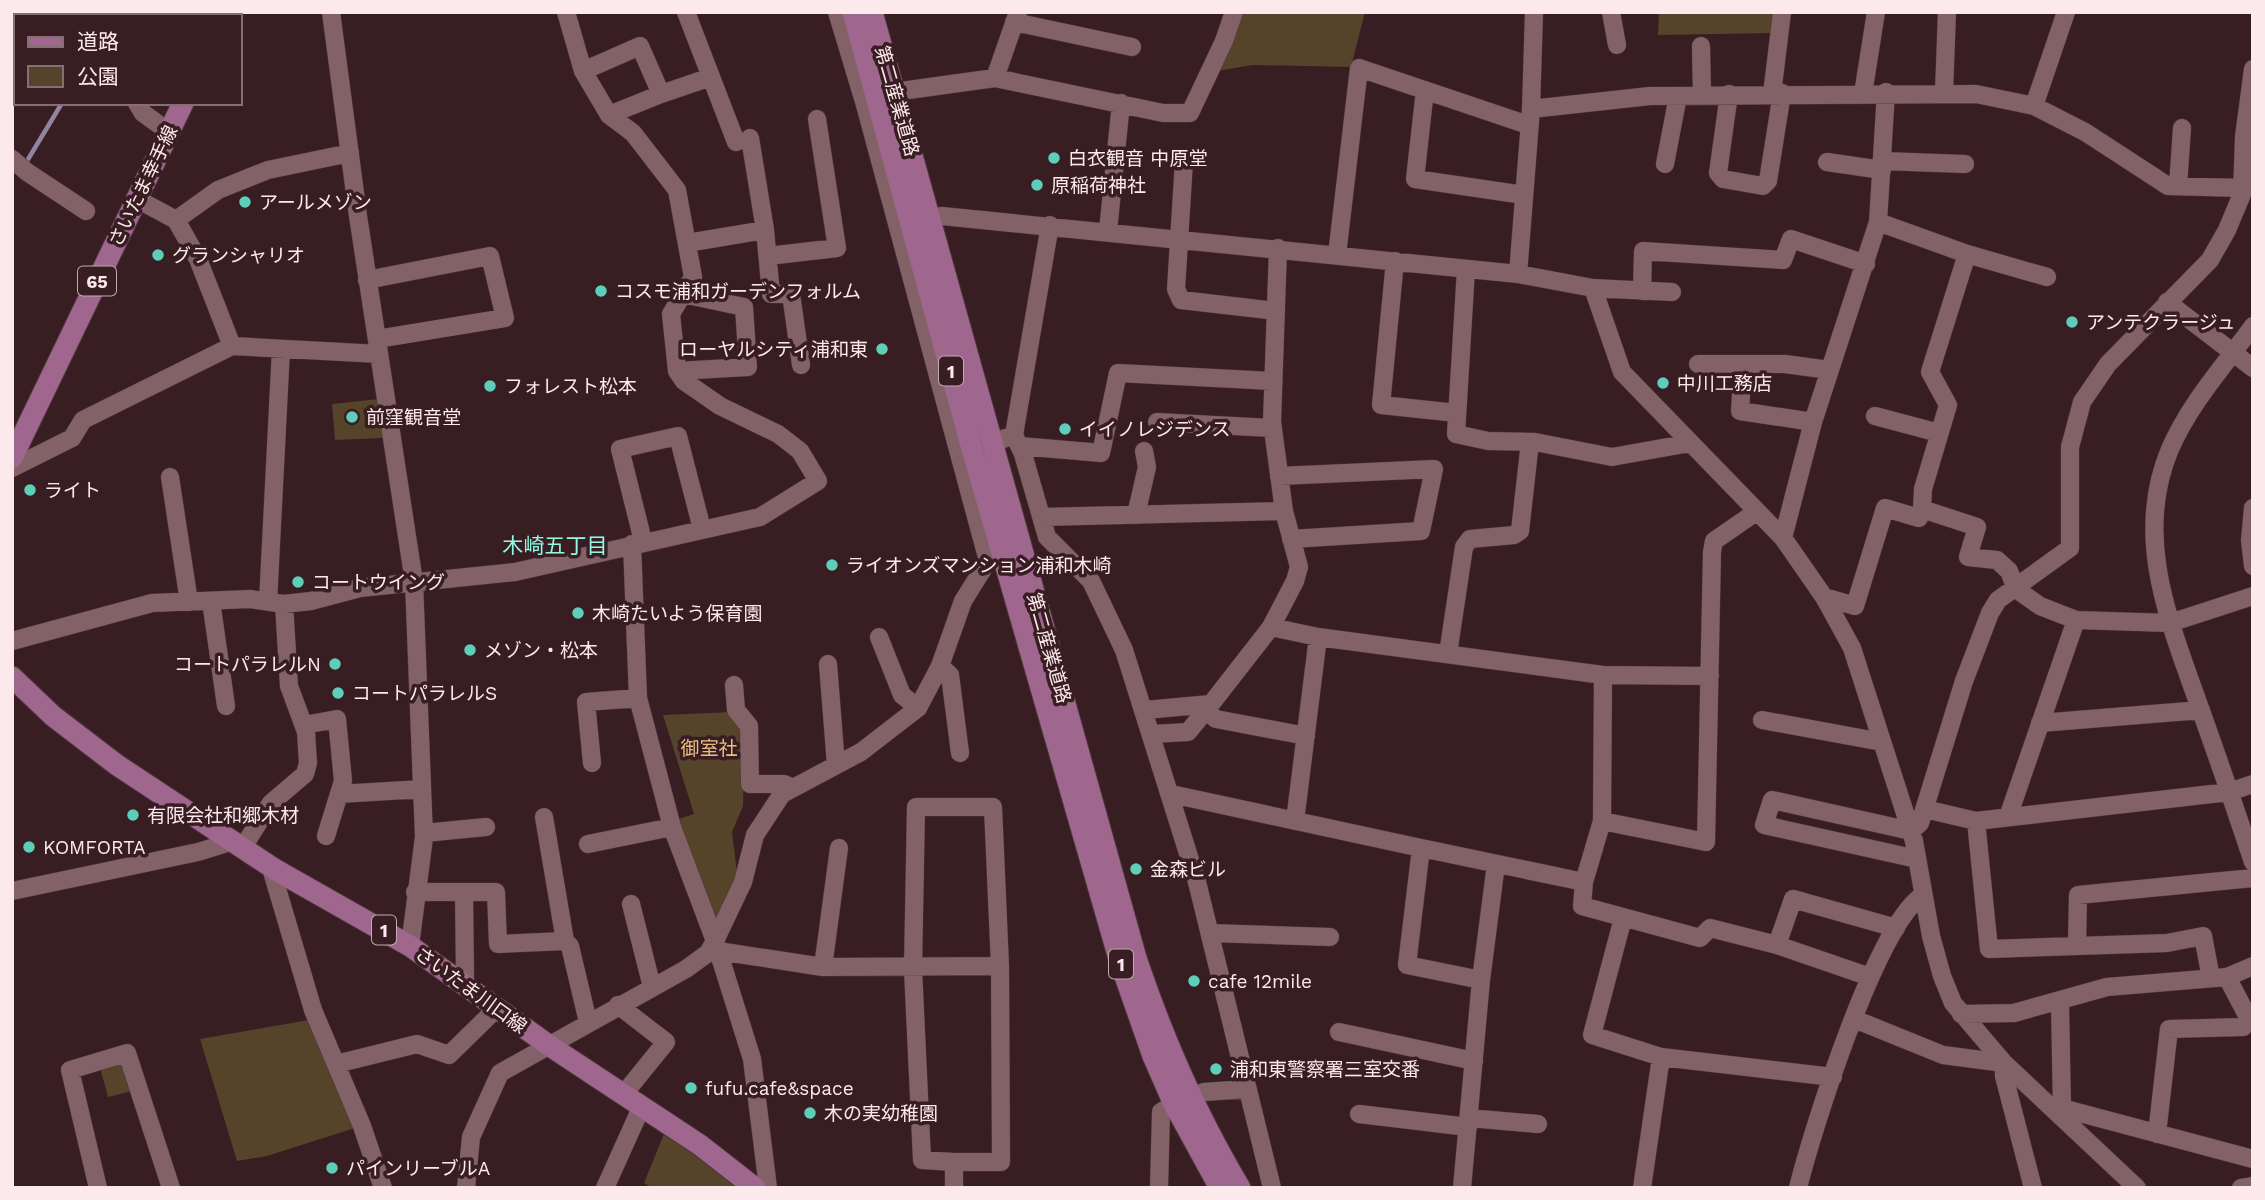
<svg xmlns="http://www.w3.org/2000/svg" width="2265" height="1200" font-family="'Work Sans','Noto Sans JP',sans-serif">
<rect width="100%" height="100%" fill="#381d22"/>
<path fill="#55432a" d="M1238,12h127l-14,55 -99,-2 -40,7z
M1659,12h118l-3,21 -116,2z
M379,399l4,39 -48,2 -3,-36z
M732,712l13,14 -2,80 -11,26 6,48 -22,52 -41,-112 19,-6 -31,-99z
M309,1020l49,107 -91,29 -30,5 -37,-122z
M122,1059l10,32 -24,6 -9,-33z
M666,1129l82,59h-95l-9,-5z"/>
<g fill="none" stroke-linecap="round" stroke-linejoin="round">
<path stroke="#9284a0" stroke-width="4.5" d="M105,16l1,-4
M27,161l35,-58"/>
<g stroke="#4f383d" stroke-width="19">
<path id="minor" d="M50,12l6,4
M331,12l27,204 56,366 10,255 -14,109
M686,12l50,130
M1611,12l6,33
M115,16l2,-4
M1014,22l118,25
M1701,46l1,49
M583,71l57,-25 21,48 50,-17
M995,78l23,-66
M1425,90l-10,89 109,16
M894,92l101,-14 168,35h27l34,-72 10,-29
M1944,92l3,-80
M1729,94l-11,79 5,6 40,7 5,-5 14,-88
M1772,94l10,-82
M1863,94l13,-82
M137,103l6,10 26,19
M2034,106l32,-94
M1531,109l119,-13 326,-2 58,12 51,26 83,54 74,2 9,-3
M609,115l52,-21
M750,138l15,92
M12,159l15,13 59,39
M1184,161l-8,128 5,11 95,11
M1882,161l83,3
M1827,162l55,8
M1665,164l13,-68
M2178,186l4,-58
M137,199l39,21 22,39 34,87
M929,218l13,-2 576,58 75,14 79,4
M176,220l42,-30 50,-20 82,-17
M1878,222l89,32 80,23
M1108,231l13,-128
M687,243l78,-13 6,64h20l10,71
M1967,254l-37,118 18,33 -25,84 -1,20 55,18 -9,30 29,3 12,11 7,18 24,17 36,14 94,3 83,-27
M1337,255l22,-187 169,57
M768,256l69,-8 -20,-129
M1395,261l-14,144 76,8
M1466,269l-10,165 32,7 47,1 77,15 78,-14
M1518,274l13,-165 3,-97
M367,280l123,-24 15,62 -128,21
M1593,288l29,84 161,166 41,59 28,51 62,193 17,95 11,40 11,27 51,60v13l29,112
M1642,291l1,-40 140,9 8,-21 75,25
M2167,302l86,66
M2253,326c-29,40 -63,77 -83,123 -38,90 1,176 31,262 18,50 35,100 52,151
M1698,364h45
M677,371l71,-4 -4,-60 -61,-13
M1875,416l64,17
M1157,422l116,6
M1813,422l-73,-11 3,-47h42l44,6
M1014,435l9,19 24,83 44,44 33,69 73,232 75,306
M1003,439l11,-4 36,-210
M1020,446l81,7 17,-80 155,8
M12,468l60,-30 11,-18 149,-74 147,8
M1279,476l155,-7 -13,62 -130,8
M170,477l19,125
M2253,508l-3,32 3,26
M1136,515l11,-48 -3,-16
M1042,517l242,-6
M1783,538l30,-116 65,-200 8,-130
M643,541l-23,-92 58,-13 24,93
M632,544l6,154 34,129 43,114 37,118 16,129
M1824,597l31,9 30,-98 34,10 3,-9
M211,601l15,105
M268,602l13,-253
M1271,627l47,10 285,38 107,1
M879,637l23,58 16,13
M12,641l140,-38 98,-4 34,5 27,-3 49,-13 155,-16 245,-55 58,-36 -18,-30 -22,-17 -58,-28 -36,-25 -7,-10 -6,-57 22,-37 -16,-87 -44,-57 -24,-18 -26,-44 -17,-59
M1448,654l16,-107 6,-8 44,-4 6,-4 10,-89
M828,664l8,101
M940,666l10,9 10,78
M1603,675l-1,146 -18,61 -2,24 118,32 10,-10 67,17 93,32
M734,685l2,25 13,16 1,58h34l9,4
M1145,710l66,-6 60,-77 24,-46 4,-14 -15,-56 -12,-89 6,-174
M1206,711l10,8 90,17
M1762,720l120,22
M2040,723l161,-13
M304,725l33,-6 6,62 -17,55
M1152,734l36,-2 23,-28
M592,763l-6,-61 52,-4
M339,794l83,-5
M1171,794l250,54 -14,117 74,15
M1925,809l51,12 253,-29 24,-8
M544,817l21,124 5,5 18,76
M2008,817l68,-197
M1295,821l23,-184
M1602,821l104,21 6,-290 2,-11 42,-29
M1976,821l13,128 178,-6 36,-7 8,42
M424,833l62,-6
M588,844l84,-17
M243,847l28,-44 34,-29 3,-11 -2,-31 -17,-46 -5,-82
M1421,848l163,34
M1917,859l-153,-34 8,-25 139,31 9,-8 44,-142 26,-68 8,-13 72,-52v-101l12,-45 26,-38 102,-104 17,-30 15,-36 2,-57 9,-68
M276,870l-3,5 40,135 49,116 21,62
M12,891l186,-39 26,-8 5,-6
M415,892h81l2,52 67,-3
M631,904l21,83
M1623,918l-31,117 69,22 172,20
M1210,933l120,4
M1777,945l16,-46 103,29
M2077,946l1,-51 175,-17
M718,951l105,16 177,-1
M823,967l16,-119
M462,982l3,-6 -1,-84
M2060,1003l2,106
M618,1005l48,37 -43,53
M1961,1014l53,-1 93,-26 120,-10 26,-11
M1854,1019l89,36 61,8 133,125
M1339,1032l135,29
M336,1064l81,-20 32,11 48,-47
M1190,1097l14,-5 43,-3
M2054,1106l199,53
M1359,1114l109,13
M1469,1118l69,6
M2157,1134l12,-105 74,-2 6,-8 -22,-42
M954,1162l-32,-2 -9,-191 3,-162h77l7,159 1,196h-47v26
M98,1188l-28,-118 57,-17 44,135
M466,1188l5,-51 29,-64 186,-104 22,-16 7,-12 28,-59 12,-47 27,-41 79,-42 57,-44 22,-42 23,-65 25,-40 -123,-456 -28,-93
M605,1188l36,-80
M1159,1188l2,-76 13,-8
M1462,1188l19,-208 15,-116
M1642,1188l19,-131
M1798,1188c14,-57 79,-264 124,-292
M2241,1188l12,-2"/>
</g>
<g stroke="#4f383d" stroke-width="23">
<path id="major" d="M853,12l119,437 148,513 33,94 21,48 46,84
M872,12l264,946c27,81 60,156 104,230
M227,16l2,-4
M12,458l171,-355
M12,677l41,39 64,49 159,105 134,76 137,98 153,101 55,43"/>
</g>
<use href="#minor" stroke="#826167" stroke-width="18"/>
<use href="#major" stroke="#9f668e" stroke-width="21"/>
</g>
<g fill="#5eceb8" stroke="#381d22" stroke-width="2.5">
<circle cx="1054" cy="158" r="7"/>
<circle cx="1037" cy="185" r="7"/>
<circle cx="245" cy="202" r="7"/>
<circle cx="158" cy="255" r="7"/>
<circle cx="601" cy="291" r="7"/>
<circle cx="2072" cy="322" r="7"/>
<circle cx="882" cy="349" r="7"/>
<circle cx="1663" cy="383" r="7"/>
<circle cx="490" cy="386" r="7"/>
<circle cx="352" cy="417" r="7"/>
<circle cx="1065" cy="429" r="7"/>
<circle cx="30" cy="490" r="7"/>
<circle cx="832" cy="565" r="7"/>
<circle cx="298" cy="582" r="7"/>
<circle cx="578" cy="613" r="7"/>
<circle cx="470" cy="650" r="7"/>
<circle cx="335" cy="664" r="7"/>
<circle cx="338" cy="693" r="7"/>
<circle cx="133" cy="815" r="7"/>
<circle cx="29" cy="847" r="7"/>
<circle cx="1136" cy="869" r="7"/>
<circle cx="1194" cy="981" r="7"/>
<circle cx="1216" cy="1069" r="7"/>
<circle cx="691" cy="1088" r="7"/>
<circle cx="810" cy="1113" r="7"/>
<circle cx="332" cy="1168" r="7"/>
</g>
<g text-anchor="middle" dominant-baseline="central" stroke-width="7" stroke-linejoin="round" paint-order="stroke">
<g fill="#381d22" stroke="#c1acaf" stroke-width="2">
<rect x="78" y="266.5" width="38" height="29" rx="5"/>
<rect x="939" y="356.5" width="24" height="29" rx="5"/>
<rect x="372" y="915.5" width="24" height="29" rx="5"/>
<rect x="1109" y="949.5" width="24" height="29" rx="5"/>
</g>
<g font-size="18" font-weight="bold" fill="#fce9ec">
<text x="97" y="281">65</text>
<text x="951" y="371">1</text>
<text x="384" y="930">1</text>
<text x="1121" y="964">1</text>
</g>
<g font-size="19" fill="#fce9ec" stroke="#381d22">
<text transform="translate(897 101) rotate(74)">第二産業道路</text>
<text transform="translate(143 186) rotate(-64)">さいたま幸手線</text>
<text transform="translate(1049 648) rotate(74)">第二産業道路</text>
<text transform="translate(471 990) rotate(36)">さいたま川口線</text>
</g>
<g font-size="19" fill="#fce9ec" stroke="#381d22" text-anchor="start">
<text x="1068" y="158">白衣観音 中原堂</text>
<text x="1051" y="185">原稲荷神社</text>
<text x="259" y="202">アールメゾン</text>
<text x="172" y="255">グランシャリオ</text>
<text x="615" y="291">コスモ浦和ガーデンフォルム</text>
<text x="2086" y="322">アンテクラージュ</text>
<text x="868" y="349" text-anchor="end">ローヤルシティ浦和東</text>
<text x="1677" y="383">中川工務店</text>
<text x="504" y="386">フォレスト松本</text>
<text x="366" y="417">前窪観音堂</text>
<text x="1079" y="429">イイノレジデンス</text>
<text x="44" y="490">ライト</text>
<text x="846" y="565">ライオンズマンション浦和木崎</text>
<text x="312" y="582">コートウイング</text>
<text x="592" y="613">木崎たいよう保育園</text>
<text x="484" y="650">メゾン・松本</text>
<text x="321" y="664" text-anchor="end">コートパラレルN</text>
<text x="352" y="693">コートパラレルS</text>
<text x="147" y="815">有限会社和郷木材</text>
<text x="43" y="847">KOMFORTA</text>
<text x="1150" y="869">金森ビル</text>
<text x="1208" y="981">cafe 12mile</text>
<text x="1230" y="1069">浦和東警察署三室交番</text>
<text x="705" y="1088">fufu.cafe&amp;space</text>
<text x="824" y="1113">木の実幼稚園</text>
<text x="346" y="1168">パインリーブルA</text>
</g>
<g font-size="19" fill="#eabe80" stroke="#381d22">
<text x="709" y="748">御室社</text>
</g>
<g font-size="21" fill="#94f9e4" stroke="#381d22">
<text x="555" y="545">木崎五丁目</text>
</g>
</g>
<rect width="2265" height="1200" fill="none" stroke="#fce9ec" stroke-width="28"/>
<rect x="14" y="14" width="228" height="91" fill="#381d22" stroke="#866f73" stroke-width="2"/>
<rect x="28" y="37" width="35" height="10" fill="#9f668e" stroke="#866f73" stroke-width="2"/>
<text x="77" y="49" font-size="21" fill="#fce9ec">道路</text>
<rect x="28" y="66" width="35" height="21" fill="#55432a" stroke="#866f73" stroke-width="2"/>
<text x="77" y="84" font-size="21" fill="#fce9ec">公園</text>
</svg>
